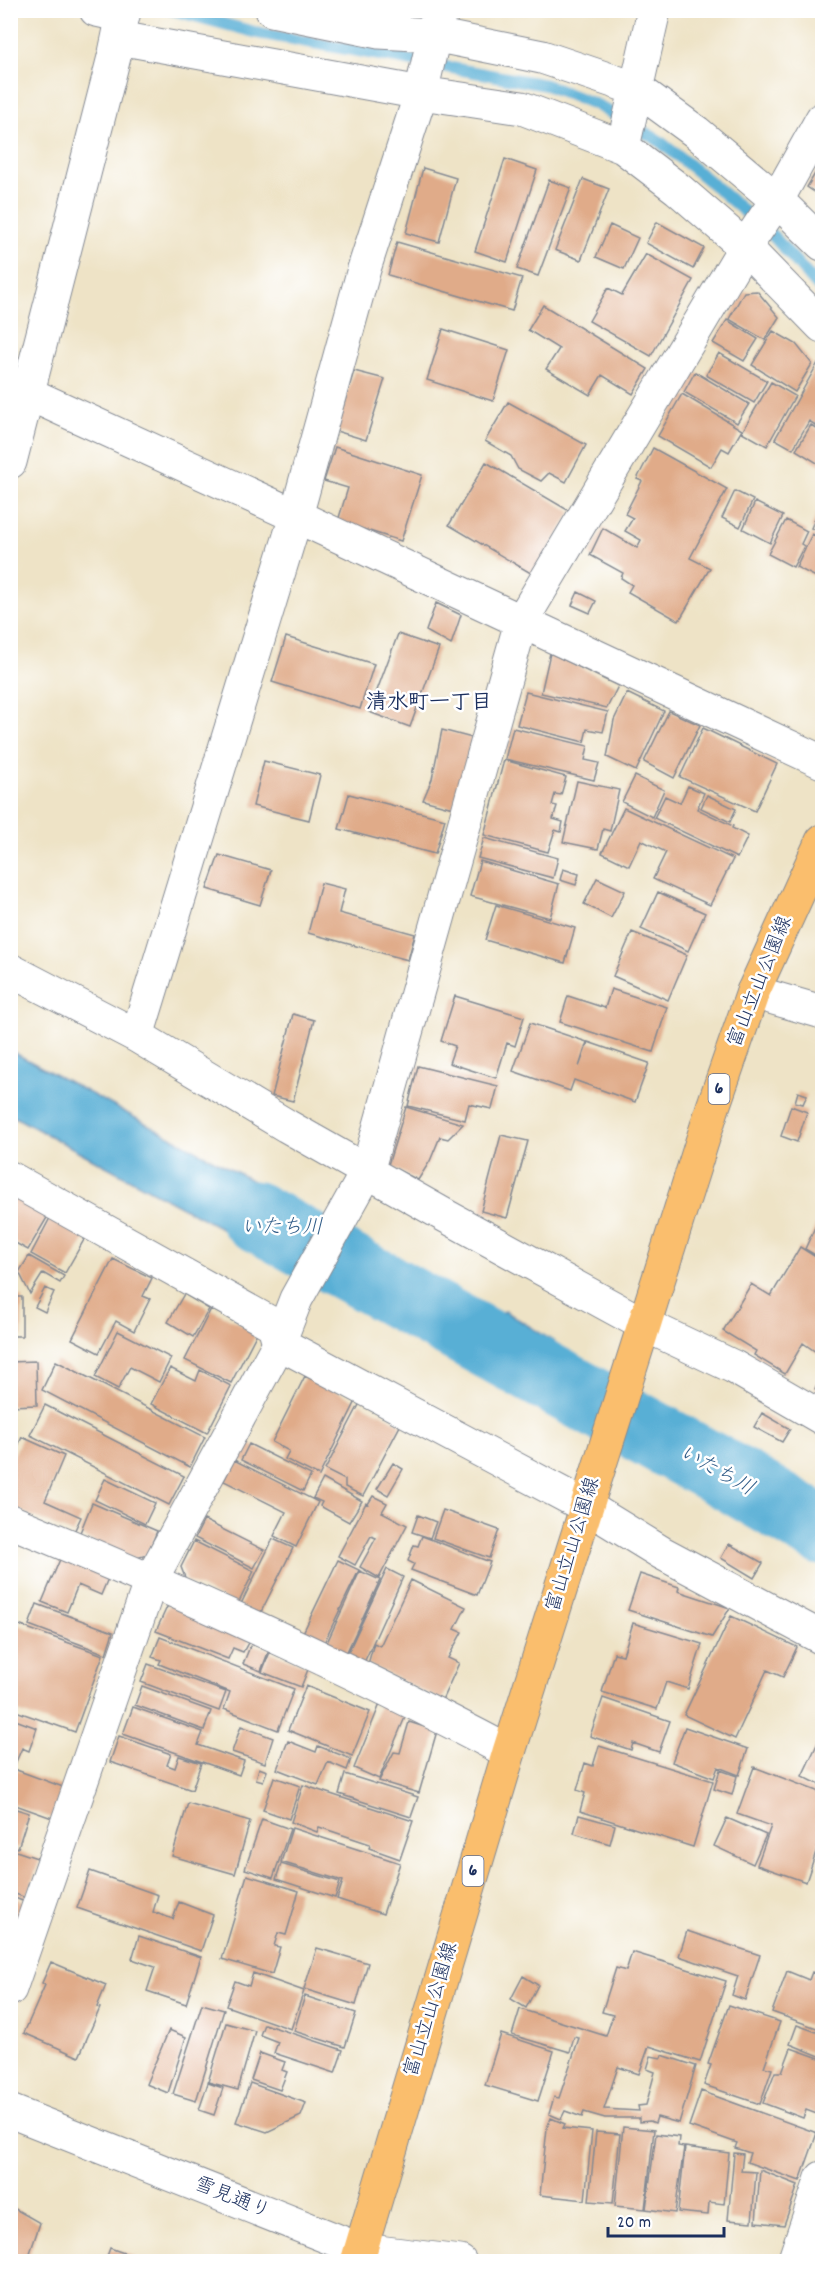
<svg xmlns="http://www.w3.org/2000/svg" width="833" height="2272" font-family="Dekko,'Klee One',sans-serif">
<rect width="100%" height="100%" fill="#fff"/>
<filter id="ink" filterUnits="userSpaceOnUse"><feTurbulence type="fractalNoise" baseFrequency=".0167" numOctaves="2"/><feDisplacementMap in="SourceGraphic" scale="12" xChannelSelector="R" yChannelSelector="G"/><feConvolveMatrix kernelMatrix="1 2 1 2 8 2 1 2 1" color-interpolation-filters="sRGB"/></filter>
<filter id="wash" filterUnits="userSpaceOnUse"><feTurbulence type="fractalNoise" baseFrequency=".008" numOctaves="4" result="noise"/><feDisplacementMap in="SourceGraphic" scale="24" xChannelSelector="R" yChannelSelector="G"/><feGaussianBlur stdDeviation="1.35" result="paint"/><feColorMatrix in="noise" values="0 0 0 0 0 0 0 0 0 0 0 0 0 0 0 0 0 1.4 0 .05"/><feComposite in="paint" operator="in"/></filter>
<g filter="url(#wash)">
<rect width="100%" height="100%" fill="#eee3c6"/>
<path fill="#58afd5" stroke="#3a6f9a" stroke-width="1.5" d="M11,1051l311,167 -29,49 -282,-152z
M353,1236l144,82 8,-7 51,32 -21,65 -210,-125z
M684,1419l138,82v61l-154,-89z"/>
<g fill="none" stroke-linecap="round" stroke-linejoin="round">
<path stroke="#58afd5" stroke-width="12" d="M172,10l86,23 288,52 51,20 61,35 45,36 71,61 48,54"/>
<path stroke="#58afd5" stroke-width="69" d="M253,1215l482,265 87,51"/>
</g>
<g id="blocks">
<path fill="#e0ab89" d="M505,159l32,11 -30,92 -32,-11z
M822,162v35l-15,-10z
M423,168l33,10 -17,64 -33,-9z
M583,179l26,10 -28,71 -26,-10z
M549,180l22,8 -33,88 -21,-7z
M657,222l47,26 -11,21 -47,-26z
M610,225l28,13 -14,31 -28,-12z
M397,242l125,36 -10,33 -124,-36z
M646,254l47,26 -42,76 -62,-35 19,-33 14,7z
M757,291l22,26 -14,23 -36,-21 15,-27z
M543,305l105,64 -15,25 -31,-19 -12,20 -44,-26 13,-20 -31,-19z
M727,320l31,19 -14,22 -31,-18z
M443,329l66,21 -16,51 -66,-21z
M773,331l23,13 16,20 -17,28 -43,-27z
M719,353l48,28 -13,22 -48,-28z
M818,363l4,3v63l-13,-8 -16,28 -18,-10z
M354,371l31,8 -19,61 -30,-9z
M695,372l54,32 -12,19 -53,-31z
M771,382l24,14 -28,50 -25,-14z
M682,394l60,36 -13,22 -7,-4 -11,19 -53,-31z
M508,402l78,43 -20,37 -17,-9 -8,8 -23,-12 -7,-13 -26,-15z
M811,425l11,7v34l-26,-16z
M335,447l87,28 -21,66 -63,-20 10,-33 -24,-7z
M653,448l74,41 -37,69 20,10 -31,53 -51,-29 4,-7 -11,-7 2,-5 -33,-18 13,-27 34,20 4,-8 -16,-9 8,-13 -8,-4 17,-33 -5,-2z
M486,462l85,50 -37,63 -85,-50z
M735,491l18,9 -13,27 -18,-9z
M755,502l28,14 -13,27 -27,-14z
M822,502v31l-11,-5z
M786,520l21,11 -6,13 3,2 -11,21 -25,-13z
M812,534l10,5v41l-26,-13z
M578,592l18,9 -6,12 -18,-8z
M436,603l25,12 -10,30 -25,-14z
M398,634l41,14 -29,79 -41,-15z
M286,637l88,27 -14,45 -88,-27z
M550,653l68,33 -11,22 -66,-15z
M526,692l82,20 -5,20 -16,-3 -3,13 -67,-17z
M627,693l37,18 -28,60 -29,-14 7,-37z
M669,711l31,14 -26,53 -30,-16z
M513,728l75,18 -3,14 14,3 -5,17 -89,-21z
M703,728l74,36 -22,47 -75,-34z
M442,730l30,8 -19,70 -30,-8 9,-21z
M504,760l62,17 -5,18 -6,-1 -3,11 5,1 -4,13 10,3 -2,10 -6,-2 -7,22 -64,-17z
M264,761l56,14 -11,45 -56,-14z
M635,776l29,14 -12,27 -30,-15z
M577,781l42,9 -9,41 -7,-2 -5,20 -35,-7z
M688,786l16,7 -7,16 36,17 -1,2 16,8 -11,22 -83,-40 11,-22 15,7z
M349,794l96,25 -10,35 -96,-25z
M707,795l29,14 -6,13 -29,-14z
M624,808l109,51 -23,46 -57,-26 13,-27 -25,-12 -12,26 -27,-13z
M484,838l74,20 -5,20 -75,-20z
M219,855l52,15 -11,35 -53,-16z
M480,861l79,23 -9,34 -80,-22z
M563,869l16,5 -3,11 -16,-5z
M597,878l28,13 -14,27 -27,-14z
M321,883l24,6 -6,24 76,21 -7,26 -100,-27z
M658,892l47,21 -17,38 -47,-22z
M496,905l79,23 -10,35 -80,-23z
M632,932l55,23 -19,45 -55,-24z
M611,989l56,18 -14,45 -93,-30 8,-26 37,12z
M455,996l69,21 -9,29 -8,-3 -11,35 -47,-15 6,-17 -14,-5z
M293,1014l21,6 -21,81 -21,-5z
M530,1023l57,19 -8,25 9,-25 61,21 -14,39 -61,-22 -4,11 -57,-20z
M418,1066l80,20 -6,23 -23,-5 -4,16 -57,-14z
M798,1092l9,3 -4,9 -8,-2z
M791,1106l16,6 -10,30 -16,-6z
M406,1107l57,17 -15,15 -8,-2 -10,24 -12,19 -30,-15z
M501,1135l27,6 -21,77 -26,-7z
M10,1194l38,22 -20,34 -18,-10z
M50,1218l35,20 -20,35 -34,-19z
M816,1225l6,3v31l-17,-10z
M800,1247l22,14v95l-19,-13 -18,31 -31,-19 2,-4 -33,-20 28,-47 20,12z
M29,1256l35,20 -4,7 -17,-10 -13,21 -11,-22z
M113,1259l39,19 -9,18 7,3 -16,32 -18,-10 -17,32 -27,-14z
M45,1288l9,4 -9,20 -10,-5z
M184,1294l25,15 -16,28 -25,-15z
M10,1297h12v39h-12z
M211,1309l46,24 -26,50 -46,-23z
M118,1331l53,27 -12,24 -29,-15 -12,22 -23,-12z
M36,1361l1,44 -27,1v-44z
M56,1361l149,76 -15,30 -148,-77z
M170,1368l26,13 4,-11 31,16 -24,47 -56,-29z
M822,1372v21l-7,-4z
M305,1376l51,25 -37,75 -34,-17 4,-8 -17,-9z
M360,1403l41,21 -38,72 -18,-9v-7l-20,-10z
M45,1405l139,71 -15,29 -139,-70z
M762,1413l28,16 -8,13 -28,-15z
M22,1437l42,19 -19,45 36,16 -8,17 -63,-28v-42z
M249,1444l62,31 -8,16 -62,-31z
M234,1460l84,42 -22,45 -22,-11 12,-24 -62,-31z
M393,1463l10,6 -15,26 -11,-6z
M105,1479l50,24 -10,21 -50,-24z
M323,1479l39,22 -13,21 -29,-16 2,-4 -9,-4z
M373,1496l14,7 -5,9 25,13 -28,53 -19,-11 16,-29 -5,-2 -16,29 -17,-9 28,-53 2,1z
M92,1503l65,28 -10,24 -14,4 -54,-24z
M443,1510l56,20 -10,28 -56,-20z
M418,1515l18,7 -6,16 -18,-6z
M204,1520l60,30 -10,18 -59,-30z
M422,1536l68,26 -13,33 -66,-25 3,-6 -6,-3 6,-16 4,1z
M273,1539l20,9 -34,68 -19,-10z
M194,1541l60,30 -17,35 -51,-26 -5,-13z
M729,1544l34,19 -9,15 -33,-20z
M61,1557l48,19 -8,19 -23,-10 -11,27 -25,-10z
M338,1560l21,10 -37,77 -21,-10z
M387,1569l16,8 -41,90 -17,-8z
M360,1571l20,9 -36,78 -20,-9z
M640,1574l39,13 -1,4 52,17 -18,29 -84,-27z
M411,1580l55,27 -11,22 7,3 -14,26 11,5 -17,37 -74,-36 6,-21 6,3z
M176,1603l74,36 -7,13 -10,-4 -5,11 -72,-28 11,-24z
M37,1604l76,28 -7,22 -77,-29z
M731,1616l66,31 -14,30 -16,-7 -32,69 -51,-24z
M10,1622l93,33 -28,77 -65,-23z
M633,1623l69,21 -14,45 -22,-7 -9,27 -55,-17 12,-39 9,2z
M160,1637l134,52 -16,41 -54,-21 6,-17 -71,-28 2,-4 -9,-3z
M251,1644l18,6 -8,21 -18,-7z
M270,1652l39,15 -8,20 -39,-15z
M148,1664l78,28 -7,19 -78,-29z
M142,1686l69,25 -7,19 -69,-25z
M306,1686l64,26 -18,44 -64,-26z
M603,1698l67,23 -11,31 -26,-9 -2,7 -41,-14z
M380,1704l26,11 -27,64 -25,-11z
M133,1707l70,25 -5,13 46,16 -5,14 -116,-41z
M10,1718l27,10 -8,23 -7,-3 -7,16 -5,-2z
M409,1722l28,9 -18,62 -40,-12 15,-29 6,1z
M241,1726l32,12 -8,25 -33,-11z
M685,1727l63,22 -9,26 -21,-8 -4,11 -42,-16z
M822,1734v52l-20,-10z
M119,1736l52,18 -4,11 8,3 4,-12 22,7 -9,27 -82,-28z
M288,1741l28,11 2,-6 33,13 -4,11 -19,-8 -10,23 -41,-16z
M599,1746l114,35 -20,66 -113,-36 5,-18 -8,-3 8,-27 8,3z
M754,1767l68,26v41l-16,48 -49,-17 14,-39 -34,-12z
M11,1768l52,19 -11,31 -42,-15z
M259,1768l8,3 -4,10 -7,-2z
M720,1770l17,6 -5,19 -18,-6z
M345,1774l73,23 -7,20 -72,-23z
M274,1777l26,9 -11,33 -26,-9z
M303,1785l110,36 -13,38 -31,-11 1,-4 -51,-17 -2,5 -26,-10z
M188,1803l62,18 -15,53 -63,-18z
M10,1807l19,6 -11,35 -8,-3z
M579,1815l36,10 -5,19 -36,-11z
M727,1818l39,17 -13,29 -39,-18z
M262,1819l28,10 -17,49 -28,-9z
M292,1828l108,35 -17,51 -46,-15 6,-18 -62,-19z
M10,1849l30,10 -14,39 -16,-6z
M281,1864l59,18 -5,16 -59,-19z
M90,1871l68,24 -5,17 20,7 6,-17 34,13 -12,36 -124,-43z
M247,1875l52,16 -13,44 -8,-2 -4,13 6,1 -8,27 -50,-15z
M10,1896l15,6 -10,28 -5,-2z
M687,1931l73,24 -15,45 -13,-5 6,-19 -59,-20z
M139,1936l62,21 -15,47 -39,-13 8,-24 -23,-8z
M317,1948l51,15 -12,42 -52,-16z
M632,1952l94,29 -26,81 -51,-16 -10,28 -21,-7 -14,42 35,2 -1,-5 8,-1 9,-33 -8,-3 4,-13 10,2 1,-3 34,11 -17,57 -22,-6 -2,6 -5,-2 -11,1v-4h-34l-21,-6 -2,5 -17,-6 -4,8 -12,-5 5,-17 5,1 20,-60 -5,-1 -4,15 -58,-17 8,-26 86,27 7,-21 -11,-3 14,-44 10,3z
M51,1962l55,23 -9,22 3,1 -21,49 -55,-24 21,-48 -3,-2z
M787,1971l22,9 3,-8 10,4v54l-50,-18z
M253,1973l51,18 -13,38 -65,-23 9,-25 14,5z
M523,1976l15,9 -12,23 -15,-9z
M305,1996l51,17 -11,34 -51,-16z
M202,2004l22,6 -28,91 -23,-7z
M729,2005l51,17 -16,45 8,2 -12,35 -56,-19 7,-20 -3,-1z
M226,2023l29,8 -17,59 -30,-8z
M264,2024l79,26 -8,23 -61,-20 4,-11 -18,-7z
M797,2025l25,9v23l-32,-13z
M169,2030l17,7 -18,56 -22,-9z
M501,2034l53,17 -16,50 -53,-16z
M791,2048l31,11v57l-16,-6 -3,8 -40,-15 12,-31h7z
M260,2053l25,9 -3,8 5,2 -7,18 -29,-10z
M208,2083l15,5 -9,27 -15,-5z
M250,2083l56,20 -5,13 -34,16 -31,-10z
M701,2091l116,42 -17,48 -53,-19 3,-9 -15,-5 2,-5 -48,-17z
M551,2118l14,6 -2,4 29,3 -7,69 -45,-5 7,-67z
M623,2127l31,3 -9,79 -30,-3z
M596,2132l24,2 -7,69 -24,-2z
M656,2134l23,3 -1,9 6,1 -9,66 -29,-4z
M685,2147l44,6 -5,51 -15,-2 -1,13 -30,-3z
M734,2153l9,1 -2,17 15,1 -4,50 -24,-2z
M760,2170l38,15 -14,40 -28,-3z
M10,2206l30,17 -13,39h-17z
M110,2248l25,9 -2,5h-28z"/>
</g>
</g>
<g filter="url(#ink)">
<use href="#blocks" fill-opacity="0" stroke="#848992" stroke-width="1.5"/>
<g fill="none" stroke-linecap="round" stroke-linejoin="round">
<g stroke="#848992" stroke-width="35">
<path id="minor" d="M96,10l27,6
M272,10l107,22 55,3 108,22 95,32 59,43 81,68 45,44
M119,38l302,55 101,15 101,39 55,42 67,58 77,79
M623,147l31,-137
M27,393l269,123 526,246
M10,970l127,66 150,90 157,89 201,110 89,42 88,51
M753,992l69,20
M137,1036l159,-520 68,-247 57,-176 19,-83
M10,1178l264,147 5,18 308,164 75,46 160,85
M10,1521c170,70 337,145 499,231
M10,1989l141,-409 128,-237 17,-44 71,-127 154,-550 224,-375 32,-47 45,-81
M794,2262l28,-84"/>
</g>
<g stroke="#848992" stroke-width="35">
<path id="tertiary" d="M10,462l105,-409 9,-43
M10,2111l351,139 99,12"/>
</g>
<g stroke="#848992" stroke-width="35">
<path id="primary" d="M357,2262l152,-510 204,-645 40,-115 69,-151"/>
</g>
<use href="#minor" stroke="#fff" stroke-width="33"/>
<use href="#tertiary" stroke="#fff" stroke-width="33"/>
<use href="#primary" stroke="#fabe6d" stroke-width="33"/>
</g>
</g>
<g text-anchor="middle" dominant-baseline="central" stroke-width="5" stroke-linejoin="round" paint-order="stroke">
<g fill="#fff" stroke="#5f6d8e" stroke-width="1.5">
<rect x="708.5" y="1074" width="21" height="30" rx="4.5"/>
<rect x="462.5" y="1856" width="21" height="30" rx="4.5"/>
</g>
<g font-size="18" font-weight="bold" fill="#1b2f5e">
<text x="719" y="1089">6</text>
<text x="473" y="1871">6</text>
</g>
<g font-size="20" fill="#1b2f5e" stroke="#fff">
<text transform="translate(761 982) rotate(-68)">富山立山公園線</text>
<text transform="translate(574 1545) rotate(-73)">富山立山公園線</text>
<text transform="translate(432 2010) rotate(-73)">富山立山公園線</text>
<text transform="translate(232 2199) rotate(22)">雪見通り</text>
</g>
<g font-size="21" font-weight="bold" fill="#1b2f5e" stroke="#fff">
<text x="429" y="704">清水町一丁目</text>
</g>
<g font-size="21" font-style="italic" fill="#305c88" stroke="#fff">
<text x="282" y="1229">いたち川</text>
<text transform="translate(716 1472) rotate(29)">いたち川</text>
</g>
</g>
<rect width="833" height="2272" fill="none" stroke="#fff" stroke-width="36"/>
<path d="M608 2227v9h116v-9" fill="none" stroke="#1b2f5e" stroke-width="3"/>
<text x="617" y="2227" font-size="18" fill="#1b2f5e" stroke="#ffffff" stroke-width="4.5" paint-order="stroke">20 m</text>
</svg>
